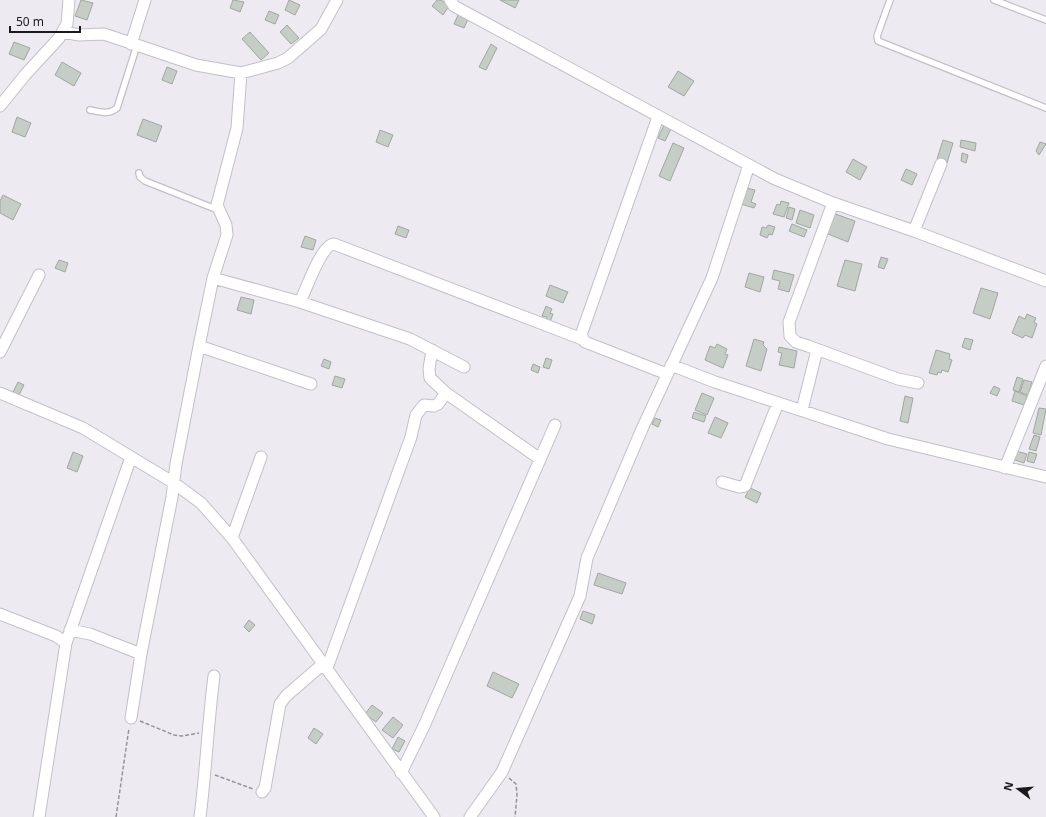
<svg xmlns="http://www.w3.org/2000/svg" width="1046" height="817" font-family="'Noto Sans',sans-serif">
<rect width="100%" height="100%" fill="#eeeaf2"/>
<path fill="#c6cdc6" stroke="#a0a7a0" d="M81,0l12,3 -6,17 -12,-4z
M233,0l11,2 -4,10 -10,-4z
M289,0l11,5 -5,10 -10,-5z
M437,0h4l8,6 -6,9 -11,-9z
M500,0h19l-4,8z
M269,11l10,4 -4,9 -10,-4z
M459,13l10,4 -5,11 -10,-4z
M287,25l12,13 -8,6 -11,-12z
M250,32l19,21 -8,7 -19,-21z
M14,42l16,6 -6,12 -15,-6z
M491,44l6,4 -11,22 -7,-3z
M62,62l19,11 -7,13 -19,-11z
M167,67l10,4 -5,13 -10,-4z
M678,71l16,10 -10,15 -16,-9z
M17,117l14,6 -6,14 -13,-5z
M143,119l19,7 -6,16 -19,-7z
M664,125l7,4 -6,12 -7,-3z
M380,130l13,5 -5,12 -12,-5z
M943,140l10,3 -6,20 -10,-4z
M961,140l15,3 -1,8 -15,-4z
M1040,142l6,2 -7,11 -3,-4z
M673,143l11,5 -14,33 -11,-5z
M962,153l6,2 -2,8 -5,-2z
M853,159l14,8 -7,13 -14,-8z
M906,169l11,5 -5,11 -11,-5z
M746,188l9,2 -4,12 5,2 -2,4 -13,-4z
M3,195l18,9 -8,16 -13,-7v-12z
M781,201l8,2 -5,14 -11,-3 4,-10 3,1z
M789,207l6,2 -3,11 -6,-2z
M800,210l14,5 -4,13 -14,-5z
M830,212l25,9 -7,21 -20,-8v-2l-4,-1z
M792,224l15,6 -3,7 -15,-6z
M768,225l7,2 -3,8 -3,-1 -2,4 -7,-3 2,-8 4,1z
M398,226l11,4 -3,8 -11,-4z
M305,236l11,4 -3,10 -12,-3z
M881,257l7,2 -4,10 -6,-2z
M59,260l9,3 -3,9 -10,-4z
M845,260l17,4 -7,27 -18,-5z
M774,270l20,5 -5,17 -11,-3 2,-8 -8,-2z
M749,273l15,4 -4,15 -15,-5z
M550,285l18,7 -5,11 -17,-7z
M981,288l17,5 -8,26 -17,-6z
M241,297l13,3 -3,14 -14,-4z
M546,306l6,3 -2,4 3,1 -3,8 -4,-2 1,-3 -5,-1z
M1027,314l9,4 -2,4 3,2 -5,14 -7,-3 -2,3 -11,-5 7,-17 6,3z
M965,338l8,2 -3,10 -8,-3z
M754,339l10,3 -1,3 4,4 -6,22 -15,-5z
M717,344l10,5 -2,5 3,1 -5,13 -18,-8 5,-14 5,2z
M779,347l18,4 -3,17 -15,-3 3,-12 -4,-1z
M936,350l14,4 -1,5 3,1 -4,12 -6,-2 -1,3 -3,-1 -1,3 -8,-2z
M546,358l6,2 -3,9 -6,-2z
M324,359l7,3 -2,7 -8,-3z
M533,364l7,3 -2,6 -7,-3z
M335,376l10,3 -3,9 -10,-3z
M1017,377l6,2 -4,13 -6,-2z
M1024,380l8,2 -4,13 -8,-3z
M18,382l6,3 -6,12 -6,-3z
M994,386l6,3 -3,7 -7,-3z
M1015,391l12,5 -3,9 -12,-4z
M702,393l12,5 -7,17 -12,-5z
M905,396l8,2 -5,25 -8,-2z
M1039,408l7,1 -5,26 -8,-2z
M694,412l12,4 -2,6 -12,-4z
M715,417l13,6 -7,15 -13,-5z
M655,418l6,2 -3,7 -6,-3z
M1034,435l6,2 -4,14 -7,-2z
M1012,450l15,4 -3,9 -15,-5z
M73,452l10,4 -6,16 -10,-4z
M1029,452l8,2 -3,9 -7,-2z
M750,488l11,5 -4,10 -12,-6z
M598,573l28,10 -4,11 -28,-9z
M583,611l12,4 -3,9 -12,-5z
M249,620l6,5 -6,7 -5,-5z
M493,672l26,12 -7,14 -25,-12z
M372,705l11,8 -7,9 -11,-8z
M393,717l10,8 -10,13 -11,-8z
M314,728l9,6 -7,10 -8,-6z
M398,737l7,4 -6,11 -7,-3z"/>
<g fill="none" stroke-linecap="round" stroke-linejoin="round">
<g stroke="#c3bfc7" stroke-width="8">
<path id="lane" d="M890,0l-13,36 1,5 168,67
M994,0l52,20
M90,110c10,2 19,5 27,-2l20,-63
M139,173l1,4 5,4 73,29"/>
</g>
<g stroke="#c3bfc7" stroke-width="13">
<path id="street" d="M450,0l4,6 321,173 58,24 81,28 132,50
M63,32l16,3 25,-1 92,31 45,8 37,-10 10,-5 33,-29 16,-29
M131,44l14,-44
M0,106l25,-31 34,-37 8,-14 2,-24
M658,117l-77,218 4,7 82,32
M833,203l-44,119 1,14 6,6 12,4 90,33 20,4
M914,231l27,-67
M213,278l87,24 110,37 54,28
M300,302c6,-12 21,-57 34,-58l248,95
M199,346l112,38
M0,352l39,-77
M671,365l44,17 173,57 158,38
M0,393l83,35 91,55 27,20 31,35 202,279
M446,393l94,66
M802,410l15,-60
M1005,468l41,-102
M722,482l17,5 6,-1 33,-83
M232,538l29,-81
M0,614l56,22 10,7
M70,630l20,4 51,20
M327,668l84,-231 5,-22 8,-10 10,1 4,-2 8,-11 -16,-15 -1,-9 3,-19
M131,718l10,-64 31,-157 4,-33 23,-118 14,-68 14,-43 -1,-10 -9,-20 20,-77 4,-55
M401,773l23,-47 131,-301
M262,792l3,-4 15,-84 6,-8 37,-32
M39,817l27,-174 65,-186
M200,817c6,-47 8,-94 14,-141
M470,817l32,-45 78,-176 7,-38 55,-129 70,-151 37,-113"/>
</g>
<path stroke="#969499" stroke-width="1.5" stroke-dasharray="4 2" stroke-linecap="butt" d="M140,721l34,14 8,1 17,-3
M215,775l38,14
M509,778l7,6 1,11 -2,22
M116,817l13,-89"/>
<use href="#lane" stroke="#fff" stroke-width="5.5"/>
<use href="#street" stroke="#fff" stroke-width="11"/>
</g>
<g transform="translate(1018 789) rotate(286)" stroke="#eeeaf2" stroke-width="3" paint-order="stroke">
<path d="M0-3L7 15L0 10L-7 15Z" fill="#1a191c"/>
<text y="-6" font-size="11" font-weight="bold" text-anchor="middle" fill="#1a191c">N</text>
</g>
<path d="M10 26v6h70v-6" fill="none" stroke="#1a191c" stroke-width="2"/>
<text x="16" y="26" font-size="12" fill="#1a191c" stroke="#eeeaf2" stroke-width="3" paint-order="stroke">50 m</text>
</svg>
